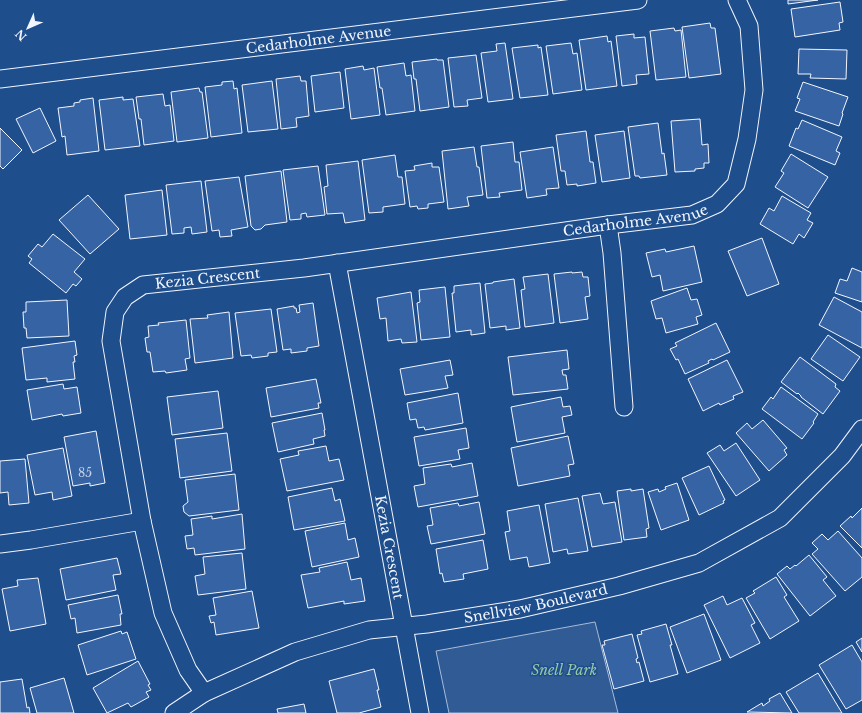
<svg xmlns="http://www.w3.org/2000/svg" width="862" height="713" font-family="'Libre Baskerville',serif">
<rect width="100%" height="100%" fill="#1f4e8c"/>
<path fill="#305b95" stroke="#a8bbd7" d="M595,622l23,91h-169l-13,-62z"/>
<path fill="#3563a3" stroke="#f2f6ff" d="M788,0h30l-30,4z
M840,2l3,20 -4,1 1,7 -45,7 -4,-28z
M710,23l1,5h4l6,46 -32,4 -7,-51z
M674,28l1,3 6,-1 5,47 -30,3 -6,-49z
M634,34v4l11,-1 4,37 -13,1 1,9 -15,2 -6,-50z
M607,36l1,6 3,-1 6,45 -31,4 -7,-50z
M505,43l8,56 -25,3 -7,-49 16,-2 -1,-7z
M571,43l2,11 4,-1 5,37 -29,4 -7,-48z
M538,45v3l3,-1 7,48 -28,3 -8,-50z
M799,49l48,1 -1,29 -36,-1 1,-4h-13z
M476,55l6,43 -15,2 1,6 -14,1 -6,-49z
M437,59v1h6l6,47 -29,4 -4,-32h-2l-2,-17z
M404,63l2,13 5,-1 4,36 -29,4 -4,-27h-2l-3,-21z
M363,66l1,4 10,-2 6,47 -29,4 -6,-50z
M340,72l4,36 -29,4 -4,-36z
M300,76l1,5h5l3,35 -13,2 1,9 -16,2 -5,-50z
M233,81l1,8 3,-1 5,45 -31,4 -6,-50 17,-2v-3z
M272,81l6,48 -30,3 -6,-47z
M803,82l45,15 -6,16 1,1 -4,12 -44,-15 5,-12 -3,-1z
M199,88l1,4h2l6,46 -31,4 -6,-50z
M163,94l2,12 5,-1 4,36 -30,4 -3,-26h-2l-3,-22z
M123,97v3l10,-1 7,47 -35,4 -6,-50z
M93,98l6,53 -32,4 -2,-19 -3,1 -4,-29 16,-2v-3l6,-1v-2z
M40,108l16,33 -23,12 -17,-34z
M700,119l2,26 6,-1 1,19h-5v5l-9,1v2l-20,1 -4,-51z
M802,120l40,17 -6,14 4,2 -5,12 -46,-19 7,-18 2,1z
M658,123l4,31 2,-1 3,22 -27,3 -1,-2h-4l-7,-49z
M0,128l22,22 -19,19 -3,-3z
M586,131l4,31h3l3,21 -19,3v-2l-10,1 -2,-14h-4l-5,-36z
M624,131l6,47 -28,4 -7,-47z
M513,142l2,20h4l3,28 -23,3 1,4 -13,1 -6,-52z
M474,147l3,20h2l4,28 -16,2 2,9 -21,3 -6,-58z
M553,147l6,41 -13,1 1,6 -20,3 -7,-46z
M791,154l37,23 -20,31 -33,-21 9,-14 -3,-2z
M395,155l3,22h4l3,27 -22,3v5l-14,1 -7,-53z
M358,161l7,59 -20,3 -2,-10 -16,1 -3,-27 4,-1 -2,-21z
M432,163v4h7l5,35 -16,2v4l-10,1 -1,-3 -7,1 -5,-36 10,-1 -1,-4z
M318,166l7,49 -18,2 -1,-4 -5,1v5l-11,1 -7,-50z
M281,171l6,51 -22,3 -4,4 -6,1 -4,-4 -6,-50z
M239,177l9,50 -17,3 1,6 -12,1 -1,-7 -7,1 -7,-50z
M201,181l6,51 -15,2 -1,-7 -7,1v5l-12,1 -6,-49z
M162,190l5,45 -37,4 -5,-44z
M88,195l31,34 -29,25 -31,-34z
M782,196l29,17 -4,7 6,3 -9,15 -5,-4 -6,10 -33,-20 9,-16 5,3z
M53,234l32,25 -11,13 8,7 -6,7 -3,-2 -7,9 -37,-30 3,-4 -4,-3 10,-12 4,3z
M762,238l17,46 -32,12 -19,-45z
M694,246l8,36 -39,9 -3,-16 -8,2 -6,-24 19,-4 1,3z
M852,268l10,4v30l-27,-9 5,-14 7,2z
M572,272v1l10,-1 1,5h5l2,19 -5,1 3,22 -28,4 -6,-49z
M548,274l6,49 -29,4 -4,-37 4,-1 -2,-12z
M514,279l6,49 -14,2v-4l-16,2 -5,-44 8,-1v-1z
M480,283l5,50 -14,2v-5l-15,2 -4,-39h2v-7z
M445,287l5,50 -29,3 -4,-37 3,-1 -1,-12z
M687,288l4,12 6,-1 5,16 -6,2 2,7 -32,9 -4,-15 -6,1 -5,-18z
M411,292l6,50 -15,1 -1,-4 -13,2 -2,-23 -6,1 -3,-21z
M834,297l28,15v36l-43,-23z
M67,300l2,36 -42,2 -1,-10h-2l-1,-16h3v-10z
M313,303l6,43 -12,2v3l-16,2v-4l-8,1 -6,-41 17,-3v2h2l1,5 3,-1 -1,-7z
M271,309l6,43 -9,1v3l-16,2 -1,-3 -10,1 -6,-43z
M229,312l4,46 -38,5 -5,-44 18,-1 -1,-3z
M186,320l4,38 -5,1 2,11 -21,3 -1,-2 -12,1 -3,-20h-3l-2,-14 4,-1 -1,-11 11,-1 -1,-2z
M716,323l14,29 -17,8 -1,-1 -4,2 1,2 -24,11 -7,-15 -2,1 -6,-11 7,-3 -2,-3z
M828,335l32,22 -17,24 -32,-22z
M75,341l2,14 -3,1 1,6h-2l2,17 -28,3v-4l-21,2 -4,-32z
M567,350l2,19 -7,1 1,5h3l2,14 -55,6 -5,-38z
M800,357l36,27 -1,3 5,4 -17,23 -22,-17v-1l-3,-3 -1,1 -16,-12z
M450,360l3,15 -8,1 3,12 -43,7 -5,-26z
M727,360l16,32 -10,4 1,3 -14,6 -1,-2 -16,8 -15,-32z
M316,379l5,24h-3l1,5 -48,9 -5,-29z
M63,384l1,5 13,-2 4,26 -18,3 -1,-2 -30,6 -5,-30z
M781,387l37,27 -5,8 1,1 -12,16 -40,-30 9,-12 2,2z
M218,391l5,37 -51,7 -5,-38z
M458,393l5,30 -38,7 -1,-3 -6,1 -2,-9 -6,1 -3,-17z
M561,397l2,10 7,-1 2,9 -10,2 3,16 -48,9 -6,-35z
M322,413l3,17h-1l1,6 -12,3 1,5 -36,8 -6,-29z
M763,420l24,28 -3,2 3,5 -18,16 -33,-38 11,-10 5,6z
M466,428l3,20 -11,2 2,9 -41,7 -5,-29z
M96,431l9,52 -15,3v-3l-17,3 -9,-49z
M227,433l5,38 -52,7 -5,-39z
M568,436l6,28 -6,1 2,11 -52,10 -7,-38z
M736,443l24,37 -24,16 -29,-43 13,-8 4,6z
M326,446l3,15 10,-2 5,21 -57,11 -7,-32 19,-4 -1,-4z
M63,448l9,48 -19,4 -1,-8 -17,3 -8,-40z
M25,459l4,44 -20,2 -1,-13 -8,1v-32z
M472,463l6,33 -60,11 -4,-21 11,-2 -2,-16 28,-4 1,3z
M709,466l16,34 -2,1 1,2 -25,12 -17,-37z
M235,474l4,36 -50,6 -5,-4 -1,-6 5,-4 -3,-22z
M677,483l12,37 -28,10 -13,-38 10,-3 1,3 7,-3 -1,-2z
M332,488l3,13 5,-2 5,22 -51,9 -6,-33z
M631,489v2l12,-2 6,39 -3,1 1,8 -23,3 -7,-49z
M600,493l3,11 12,-2 7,40 -30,5 -10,-51z
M578,498l10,53 -20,3 -1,-5 -14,3 -8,-48z
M479,502l6,32 -54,10 -4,-18 6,-1 -3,-17 28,-5 1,3z
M539,505l11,58 -21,4 -2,-10 -17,3 -5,-28 5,-1 -3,-20z
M862,508v40l-22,-22 11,-10 1,2z
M242,514l3,35 -50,6 -1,-7 -7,1 -2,-13 8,-1 -2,-16 21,-3v3z
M345,523l3,17 7,-2 4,19 -47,10 -7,-36z
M838,531l24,27v19l-17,14 -33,-37 6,-5 -6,-6 10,-9 6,6z
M483,540l5,29 -25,5 1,5 -20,3 -2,-9 -2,1 -4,-25z
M242,553l4,36 -48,6 -3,-19 10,-2 -2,-17z
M809,555l18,22 -4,3 13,16 -26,20 -33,-42 10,-8 3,3 5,-4 1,1z
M117,558l4,16 -8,1 3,15 -50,10 -6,-31z
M347,562l4,18 10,-2 4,23 -21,3v-3l-36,7 -7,-33 19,-3 -1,-4z
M776,577l11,18 -3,2 15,24 -29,18 -24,-41 9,-5 -2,-2z
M38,578l8,46 -36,7 -8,-42 16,-3 -1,-6z
M252,591l7,37 -43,7 -2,-13 -3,1 -2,-7 7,-1 -3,-17z
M118,595l4,19h-2l1,11 -44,8 -2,-15 -4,1 -3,-14z
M723,596l4,9 15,-7 13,25 -4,2 9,18 -30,15 -26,-53z
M704,614l17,46 -34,13 -17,-46z
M666,624l6,21h-2l8,29 -28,8 -13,-47 5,-1 -1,-3z
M121,631l1,3 5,-2 9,27 -49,16 -9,-30z
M632,634l6,24 -2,1 1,4 2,-1 5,19 -30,8 -12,-44h3l-1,-4z
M862,638v14l-6,-10z
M852,645l10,17v38l-16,9 -27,-44z
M138,661l12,23 -2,1 3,5 -5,2 3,5 -18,10 -3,-4 -21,10 -14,-25z
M374,669l5,21h-2l4,17 -22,6h-22l-8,-32z
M818,673l24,40h-43l-13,-21z
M64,678l10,35h-37l-7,-25z
M22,679l5,29 2,-1 1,6h-30v-31z
M780,693l12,20 -45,-1 15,-9 1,3 7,-5 -1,-2z
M304,704l2,9h-28l-1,-4z"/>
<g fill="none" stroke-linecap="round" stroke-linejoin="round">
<g stroke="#f2f6ff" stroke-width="19">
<g id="minor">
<path id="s1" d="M0,79l638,-79"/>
<path d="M608,225l4,28 12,154"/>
<path id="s2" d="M337,263l83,450"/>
<path d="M0,544l31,-4 111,-19"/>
<path id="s3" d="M204,693l-16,-23 -25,-57 -21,-92 -31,-180 4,-29 10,-15 18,-12 161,-17 304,-43 84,-10 25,-11 19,-20 11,-45 7,-49 -5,-64 -12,-26"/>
<path id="s4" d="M174,713l30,-20 91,-41 74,-22 58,-6 93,-15 99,-23 80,-23 81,-45 62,-62 20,-27"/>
</g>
</g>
<use href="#minor" stroke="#1f4e8c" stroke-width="17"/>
</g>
<g text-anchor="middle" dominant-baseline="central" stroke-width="3" stroke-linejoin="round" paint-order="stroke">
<g font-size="12" fill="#c3d1e8">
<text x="85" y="472">85</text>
</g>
<g font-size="14" fill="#f2f6ff" stroke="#1f4e8c">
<text stroke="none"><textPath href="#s1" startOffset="321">Cedarholme Avenue</textPath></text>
<text stroke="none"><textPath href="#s3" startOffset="933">Cedarholme Avenue</textPath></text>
<text stroke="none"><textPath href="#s3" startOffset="501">Kezia Crescent</textPath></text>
<text stroke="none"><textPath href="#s2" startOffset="289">Kezia Crescent</textPath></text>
<text stroke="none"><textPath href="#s4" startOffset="382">Snellview Boulevard</textPath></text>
</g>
<g font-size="14" font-style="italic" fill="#97c8a6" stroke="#1f4e8c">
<text x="564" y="670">Snell Park</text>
</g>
</g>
<g transform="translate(28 28) rotate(225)" stroke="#1f4e8c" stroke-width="3" paint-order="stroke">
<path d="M0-3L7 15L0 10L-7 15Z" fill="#f2f6ff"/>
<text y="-6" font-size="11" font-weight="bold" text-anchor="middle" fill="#f2f6ff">N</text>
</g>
</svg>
